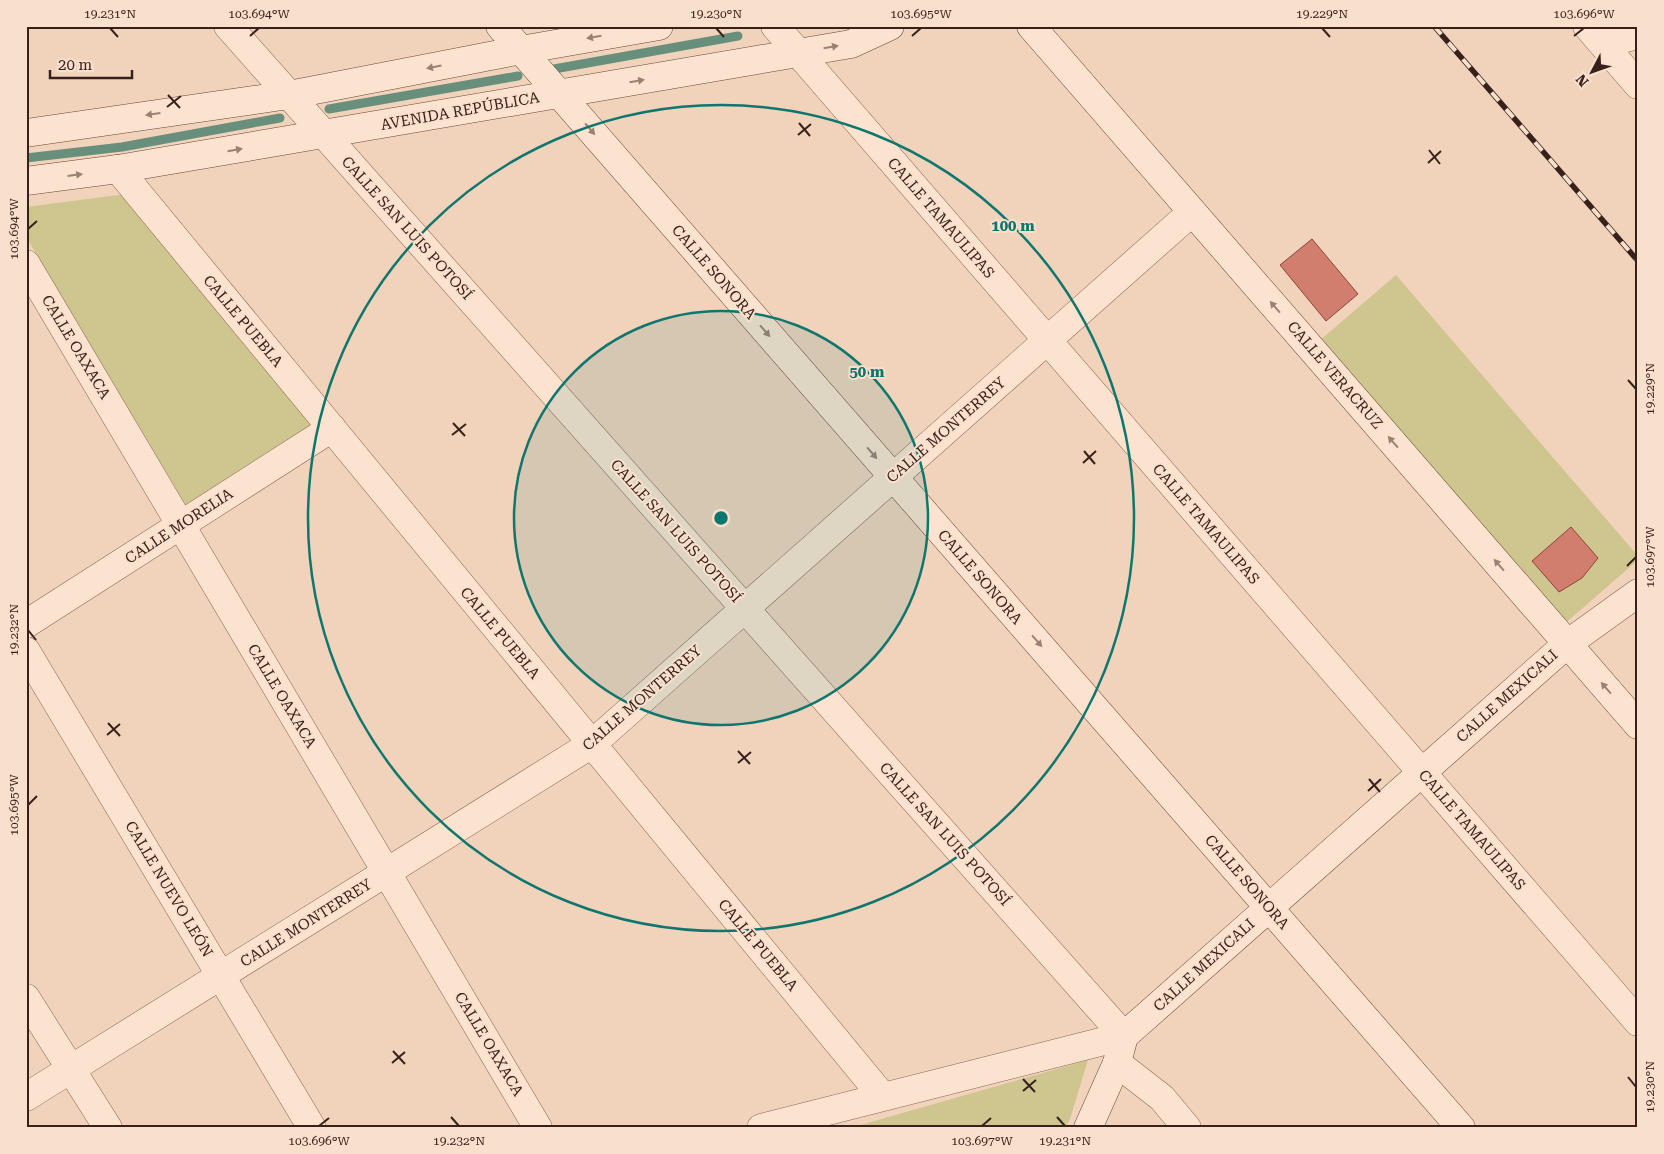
<svg xmlns="http://www.w3.org/2000/svg" width="1664" height="1154" font-family="'Roboto Serif',serif">
<rect width="100%" height="100%" fill="#f1d3bc"/>
<path fill="#cfc68f" d="M126,194l187,232 -127,79 -160,-268v-30z
M1396,275l242,281v4l-76,66 -244,-284z
M1088,1060l-18,59 -5,9h-215z"/>
<g fill="none" stroke-linecap="round" stroke-linejoin="round">
<path stroke="#678f7b" stroke-width="9" d="M554,69l184,-33
M329,109l189,-33
M26,158l96,-11 158,-29"/>
</g>
<path fill="#d27e6e" stroke="#8a4438" d="M1312,239l46,55 -32,27 -46,-56z
M1571,527l27,31 -16,20 -23,14 -27,-31z"/>
<g fill="none" stroke-linecap="round" stroke-linejoin="round">
<g stroke="#896354" stroke-width="29">
<path id="street" d="M228,26l896,1010 -363,92
M775,26l863,996
M1587,26l51,59
M1603,44l35,-9
M118,169l765,928
M26,264l512,864
M26,624l306,-196
M1567,644l71,-51
M26,651l286,477
M26,998l82,130
M1117,1063l45,35 25,30
M26,1097l566,-353 600,-532"/>
</g>
<g stroke="#6b4438" stroke-width="29">
<path id="secondary" d="M500,26l961,1102
M1031,26l607,699
M26,133l263,-38 232,-45 138,-24
M26,181l92,-12 680,-116 53,-9 39,-18
M1088,1128l29,-65 7,-27 443,-392"/>
</g>
<use href="#street" stroke="#fbe3cf" stroke-width="28"/>
<use href="#secondary" stroke="#fbe3cf" stroke-width="28"/>
<g stroke="#37211a" stroke-width="5.5">
<path id="rail" d="M1434,26l204,235"/>
</g>
<use href="#rail" stroke="#f8e0cc" stroke-width="4" stroke-dasharray="11" stroke-linecap="butt"/>
</g>
<defs><path id="oneway-solid" d="M-6-.8H1V-3.2L6.5 0L1 3.2V.8H-6Z" transform="scale(1.25)"/></defs>
<g fill="#998274">
<use href="#oneway-solid" transform="translate(594 37) rotate(170)"/>
<use href="#oneway-solid" transform="translate(831 47) rotate(-10)"/>
<use href="#oneway-solid" transform="translate(434 67) rotate(169)"/>
<use href="#oneway-solid" transform="translate(637 81) rotate(-10)"/>
<use href="#oneway-solid" transform="translate(153 114) rotate(172)"/>
<use href="#oneway-solid" transform="translate(590 129) rotate(49)"/>
<use href="#oneway-solid" transform="translate(235 150) rotate(-10)"/>
<use href="#oneway-solid" transform="translate(75 175) rotate(-7)"/>
<use href="#oneway-solid" transform="translate(1275 307) rotate(-131)"/>
<use href="#oneway-solid" transform="translate(765 331) rotate(49)"/>
<use href="#oneway-solid" transform="translate(1393 442) rotate(-131)"/>
<use href="#oneway-solid" transform="translate(872 453) rotate(49)"/>
<use href="#oneway-solid" transform="translate(1499 565) rotate(-131)"/>
<use href="#oneway-solid" transform="translate(1037 641) rotate(49)"/>
<use href="#oneway-solid" transform="translate(1606 688) rotate(-131)"/>
</g>
<path fill="none" stroke="#37211a" stroke-width="2" d="M110,28l8,9M716,28l8,9M1322,28l8,9M250,36l9,-8M912,36l9,-8M1574,36l10,-8M168,95l12,13M167,107l14,-11M799,123l11,13M798,135l13,-11M1429,150l11,14M1428,163l13,-12M28,229l9,-8M1628,380l8,9M453,423l12,13M452,435l14,-11M1084,451l11,13M1083,463l13,-12M1627,566l9,-9M28,630l8,10M108,723l12,13M107,735l13,-11M738,751l12,13M738,763l13,-11M1369,779l11,13M1368,791l13,-12M28,805l9,-9M393,1051l12,13M392,1063l13,-11M1628,1077l8,10M1023,1079l12,13M1023,1091l13,-11M451,1117l8,9M1057,1117l8,9M319,1126l10,-8M982,1126l9,-8"/>
<circle cx="721" cy="518" r="207" fill="#0f766e" fill-opacity=".12"/>
<g fill="none" stroke="#0f766e" stroke-width="2.5">
<circle cx="721" cy="518" r="207"/>
<circle cx="721" cy="518" r="413"/>
</g>
<g text-anchor="middle" dominant-baseline="central" stroke-width="4" stroke-linejoin="round" paint-order="stroke">
<g font-size="15" fill="#37211a" stroke="#f8e0cc">
<text transform="translate(460 111) rotate(-10)">AVENIDA REPÚBLICA</text>
<text transform="translate(941 218) rotate(49)">CALLE TAMAULIPAS</text>
<text transform="translate(407 228) rotate(48)">CALLE SAN LUIS POTOSÍ</text>
<text transform="translate(714 272) rotate(49)">CALLE SONORA</text>
<text transform="translate(243 321) rotate(50)">CALLE PUEBLA</text>
<text transform="translate(76 347) rotate(59)">CALLE OAXACA</text>
<text transform="translate(1335 375) rotate(49)">CALLE VERACRUZ</text>
<text transform="translate(946 430) rotate(-41)">CALLE MONTERREY</text>
<text transform="translate(1206 524) rotate(49)">CALLE TAMAULIPAS</text>
<text transform="translate(179 526) rotate(-33)">CALLE MORELIA</text>
<text transform="translate(676 531) rotate(48)">CALLE SAN LUIS POTOSÍ</text>
<text transform="translate(980 577) rotate(49)">CALLE SONORA</text>
<text transform="translate(500 633) rotate(50)">CALLE PUEBLA</text>
<text transform="translate(282 696) rotate(59)">CALLE OAXACA</text>
<text transform="translate(1507 696) rotate(-42)">CALLE MEXICALI</text>
<text transform="translate(642 698) rotate(-41)">CALLE MONTERREY</text>
<text transform="translate(1472 830) rotate(49)">CALLE TAMAULIPAS</text>
<text transform="translate(945 834) rotate(48)">CALLE SAN LUIS POTOSÍ</text>
<text transform="translate(1247 882) rotate(49)">CALLE SONORA</text>
<text transform="translate(169 889) rotate(59)">CALLE NUEVO LEÓN</text>
<text transform="translate(306 923) rotate(-32)">CALLE MONTERREY</text>
<text transform="translate(758 945) rotate(50)">CALLE PUEBLA</text>
<text transform="translate(1204 965) rotate(-42)">CALLE MEXICALI</text>
<text transform="translate(489 1044) rotate(59)">CALLE OAXACA</text>
</g>
</g>
<circle cx="721" cy="518" r="8" fill="#0f766e" stroke="#f8e0cc" stroke-width="2.5"/>
<g font-size="15" text-anchor="middle" font-weight="bold" fill="#0f766e" stroke="#f8e0cc" stroke-width="4" stroke-linejoin="round" paint-order="stroke">
<text x="1013" y="231">100 m</text>
<text x="867" y="377">50 m</text>
</g>
<rect width="1664" height="1154" fill="none" stroke="#f8e0cc" stroke-width="55"/>
<g transform="translate(1592 72) rotate(229)" stroke="#f8e0cc" stroke-width="4" paint-order="stroke">
<path d="M0-4L9 19L0 12L-9 19Z" fill="#37211a"/>
<text y="-8" font-size="14" font-weight="bold" text-anchor="middle" fill="#37211a">N</text>
</g>
<path d="M50 70v8h82v-8" fill="none" stroke="#37211a" stroke-width="2.5"/>
<text x="58" y="70" font-size="15" fill="#37211a" stroke="#f8e0cc" stroke-width="4" paint-order="stroke">20 m</text>
<rect x="28" y="28" width="1608" height="1098" fill="none" stroke="#37211a" stroke-width="2"/>
<g font-size="12" text-anchor="middle" fill="#37211a">
<text x="110" y="18">19.231°N</text>
<text x="259" y="18">103.694°W</text>
<text x="716" y="18">19.230°N</text>
<text x="921" y="18">103.695°W</text>
<text x="1322" y="18">19.229°N</text>
<text x="1584" y="18">103.696°W</text>
<text transform="translate(14 229) rotate(-90)" y="4">103.694°W</text>
<text transform="translate(1650 389) rotate(-90)" y="4">19.229°N</text>
<text transform="translate(1650 557) rotate(-90)" y="4">103.697°W</text>
<text transform="translate(14 630) rotate(-90)" y="4">19.232°N</text>
<text transform="translate(14 805) rotate(-90)" y="4">103.695°W</text>
<text transform="translate(1650 1087) rotate(-90)" y="4">19.230°N</text>
<text x="319" y="1145">103.696°W</text>
<text x="459" y="1145">19.232°N</text>
<text x="982" y="1145">103.697°W</text>
<text x="1065" y="1145">19.231°N</text>
</g>
</svg>
